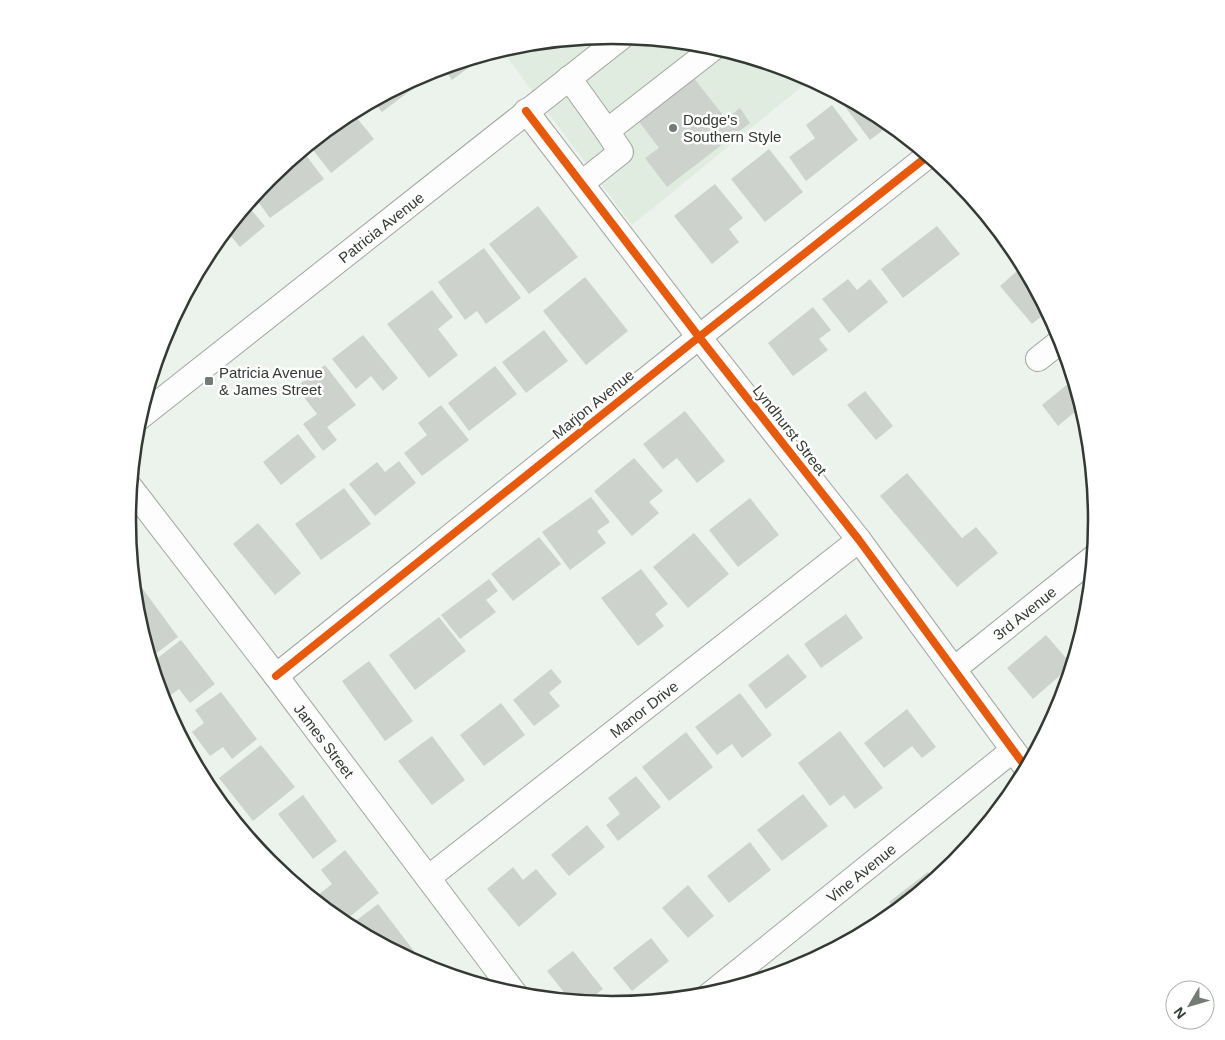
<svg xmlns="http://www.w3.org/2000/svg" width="1225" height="1040" font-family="Helvetica,sans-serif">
<rect width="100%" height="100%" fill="#ecf2ec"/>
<path fill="#dfecdf" d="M605,36l-72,56 -32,-43 17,-5z
M639,38l68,6 91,28 13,7 -179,146 -86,-115z"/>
<path fill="#cdd2cd" d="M488,53l-36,27 -9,-13 36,-11z
M425,73l3,4 -46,35 -9,-11z
M693,77l33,42 14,-11 10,15 -83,64 -22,-29 14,-10 -22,-29z
M839,94l43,23 9,7 -21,16 -33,-44z
M832,105l26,35 -52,41 -17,-24 26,-19 -9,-13z
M352,112l22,27 -43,34 -22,-28 34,-28z
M769,149l34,43 -38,30 -34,-43z
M302,150l22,29 -54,39 -16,-22 16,-19z
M715,184l28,34 -14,11 10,13 -27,22 -38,-48z
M247,205l18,21 -25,21 -10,-12 -23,19z
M538,206l40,51 -49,37 -40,-50z
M937,226l23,28 -57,44 -22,-29z
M484,248l37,50 -35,26 -9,-13 -12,9 -27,-38z
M1024,265l24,46 -16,13 -32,-38z
M585,277l43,54 -42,34 -43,-54z
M848,279l9,11 13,-11 18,23 -39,31 -27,-34z
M432,290l21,27 -15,12 20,26 -29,23 -42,-54z
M813,307l18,23 -12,9 9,11 -35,26 -25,-33z
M544,330l24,31 -42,32 -24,-31z
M363,335l35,43 -15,13 -12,-15 -15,13 -24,-30z
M325,365l31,40 -29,22 10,13 -14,11 -20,-27 14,-10 -21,-27z
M495,366l22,28 -48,37 -21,-28z
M1074,379l8,27 -24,20 -16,-21z
M865,391l28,35 -17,14 -29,-35z
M441,405l28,35 -47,36 -18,-23 23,-18 -9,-12z
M685,411l40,50 -28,22 -20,-25 -14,11 -20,-25z
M298,434l18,23 -35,28 -18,-23z
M634,458l29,33 -14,11 10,11 -27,23 -38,-45z
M399,461l17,22 -41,33 -26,-32 28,-22 8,10z
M907,473l55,65 14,-11 22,26 -41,34 -77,-91z
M344,488l27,36 -50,36 -26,-36z
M591,497l19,25 -13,9 9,12 -36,27 -28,-38z
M750,498l29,37 -41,32 -29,-37z
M258,523l43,50 -26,22 -42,-51z
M694,533l35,41 -41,34 -35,-41z
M539,537l22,27 -48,37 -22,-27z
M641,569l27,35 -13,10 9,12 -26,20 -37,-48z
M489,579l9,12 -12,9 10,12 -36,27 -19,-24z
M140,585l38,52 -28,21 -13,-44 -3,-25z
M846,614l17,24 -42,30 -17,-24z
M439,617l27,34 -51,39 -26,-35z
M1046,635l26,30 -39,34 -26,-31z
M181,640l34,44 -25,19 -11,-14 -12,9 -8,-10 -8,-25z
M788,654l19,23 -41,32 -18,-24z
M369,661l44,60 -28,20 -43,-60z
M551,669l11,13 -13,11 11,13 -26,20 -21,-26z
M221,692l36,47 -25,20 -9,-12 -13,9 -18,-24 12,-9 -9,-13z
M740,693l32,42 -30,23 -10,-14 -15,11 -22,-28z
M501,703l24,32 -41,31 -24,-31z
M907,709l29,38 -14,11 -10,-12 -28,22 -20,-25z
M840,731l43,57 -28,21 -11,-14 -14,11 -32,-43z
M686,732l27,35 -44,34 -27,-34z
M432,736l33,44 -33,25 -34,-44z
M261,745l34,42 -42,34 -34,-43z
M636,776l25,31 -43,34 -12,-16 14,-11 -12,-16z
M803,794l25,32 -46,35 -25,-31z
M303,795l34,46 -24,18 -35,-45z
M587,825l18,22 -36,29 -18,-21z
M973,840l1,1 -11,13 -3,-4z
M750,842l21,28 -42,33 -22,-27z
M345,850l34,43 -37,30 -29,-24 19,-15 -11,-14z
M513,867l10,13 13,-11 21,25 -38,33 -32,-38z
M928,872l6,8 -38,32 -7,-10z
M688,885l26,31 -26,22 -26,-30z
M378,904l36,47 -8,6 -57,-31z
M867,925l4,4 -23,12v-1z
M651,938l18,23 -37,30 -19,-23z
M573,951l30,38 -17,13 -15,-1 -24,-30z
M425,959l8,11 -14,-6z"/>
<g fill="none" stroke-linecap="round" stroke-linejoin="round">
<g stroke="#a1a6a0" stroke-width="26">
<g id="minor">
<path d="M569,78l38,53 108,-84"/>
<path d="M526,111l173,226 160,203 168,229"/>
<path d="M582,183l39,-31 -14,-21"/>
<path d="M1038,359l24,-19"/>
<path id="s1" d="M139,418l484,-382"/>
<path id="s2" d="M131,488l145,188 240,319"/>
<path id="s3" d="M954,669l140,-112"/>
<path d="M276,676l423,-339 230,-182"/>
<path id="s4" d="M428,878l431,-338"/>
<path id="s5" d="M709,995l304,-245"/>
</g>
</g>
<use href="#minor" stroke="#fcfdfc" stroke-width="24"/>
<g stroke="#fff" stroke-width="11">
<path id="cycleway" d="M526,111l173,226 160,203 168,229
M276,676l423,-339 230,-182"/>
</g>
<use href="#cycleway" stroke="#e8590c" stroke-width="8"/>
</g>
<g fill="#747a74" stroke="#fff" stroke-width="2">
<circle cx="673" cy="128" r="5"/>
<rect x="204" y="376" width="10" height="10" rx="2.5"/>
</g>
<g text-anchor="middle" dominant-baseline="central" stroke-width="5" stroke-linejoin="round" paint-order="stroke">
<g font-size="15" fill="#333933" stroke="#fff" text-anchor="start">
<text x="683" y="119">Dodge's<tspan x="683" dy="17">Southern Style</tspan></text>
<text x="219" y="372">Patricia Avenue<tspan x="219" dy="17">&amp; James Street</tspan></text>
</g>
<g font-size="15" fill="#333933" stroke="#fff">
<text stroke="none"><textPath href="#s1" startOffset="308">Patricia Avenue</textPath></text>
<text transform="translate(593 404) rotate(-39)">Marjon Avenue</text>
<text transform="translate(790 430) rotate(52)">Lyndhurst Street</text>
<text stroke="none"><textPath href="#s3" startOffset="90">3rd Avenue</textPath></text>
<text stroke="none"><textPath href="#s4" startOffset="274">Manor Drive</textPath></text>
<text stroke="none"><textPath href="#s2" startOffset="318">James Street</textPath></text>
<text stroke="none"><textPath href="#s5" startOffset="195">Vine Avenue</textPath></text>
</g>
</g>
<path d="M0 0H1225V1040H0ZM136 520a476 476 0 1 1 952 0a476 476 0 1 1-952 0Z" fill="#fff" fill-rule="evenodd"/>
<path fill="none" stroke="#333933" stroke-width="2.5" d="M136 520a476 476 0 1 1 952 0a476 476 0 1 1-952 0Z"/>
<g transform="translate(1190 1005) rotate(232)"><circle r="24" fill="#ffffff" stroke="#adb0ad"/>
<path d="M0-4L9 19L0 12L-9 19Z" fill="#747a74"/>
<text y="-8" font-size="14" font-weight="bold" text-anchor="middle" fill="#333933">N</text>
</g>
</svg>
